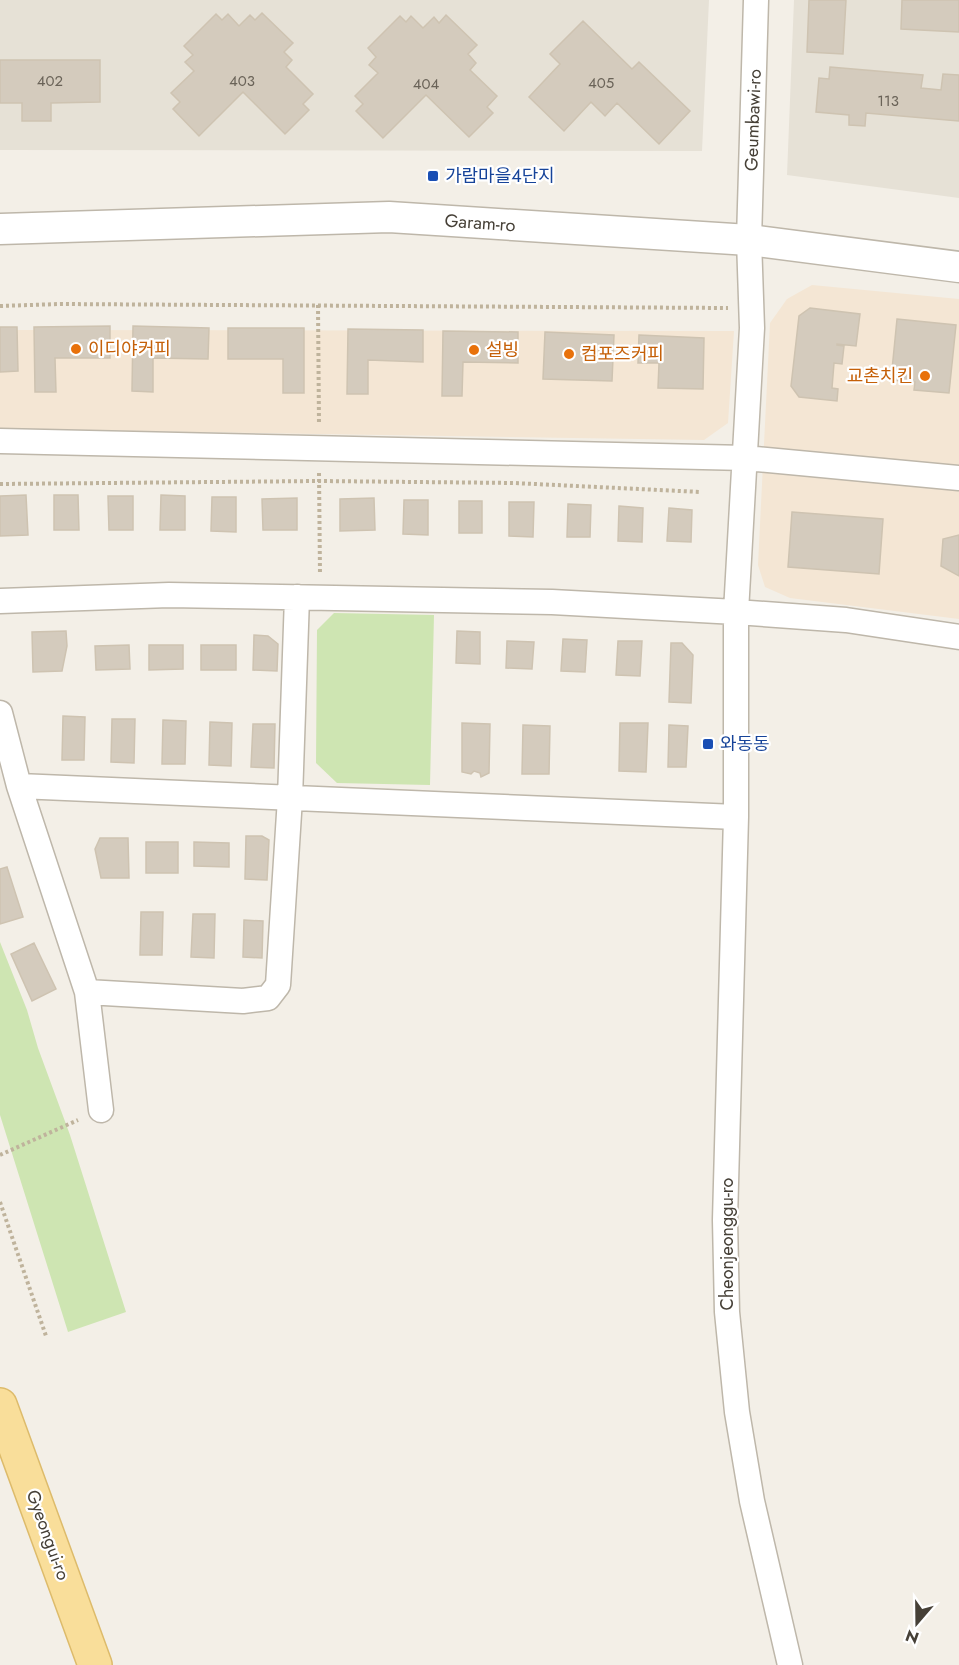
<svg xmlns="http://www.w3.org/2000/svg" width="959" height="1665" font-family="Jost,'Noto Sans KR',sans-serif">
<rect width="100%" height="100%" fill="#f3efe7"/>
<path fill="#e6e1d6" d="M0,0h709l-7,151 -702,-1z
M794,0h165v198l-172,-23z"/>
<path fill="#f4e6d4" d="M812,285l147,14v320l-169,-21 -25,-11 -7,-22 12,-242 17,-24z
M0,330l734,1 -6,92 -24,17 -704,-11z"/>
<path fill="#cee5b2" d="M334,613l100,2 -4,170 -93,-2 -21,-20 1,-133z
M0,942l27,68 11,38 32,87 56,177 -58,20 -68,-217z"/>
<path fill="#d4cbbd" stroke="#cec3b1" stroke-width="1.5" d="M809,0h37l-3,54 -36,-2z
M902,0h57v32l-58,-3z
M262,13l31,30 -9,9 8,8 -6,7 27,27 -10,10 6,6 -24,24 -42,-42 -44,44 -26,-27 7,-7 -9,-9 23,-22 -9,-9 8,-7 -9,-9 32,-32 6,6 6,-6 11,12 11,-11 5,5z
M446,15l31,30 -9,9 8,9 -6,7 27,26 -10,11 6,6 -24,24 -43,-42 -43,43 -27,-27 7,-7 -8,-8 23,-23 -9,-8 7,-8 -8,-9 32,-32 6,6 5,-6 12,12 11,-11 5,6z
M583,21l49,48 7,-7 51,49 -31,33 -42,-41 -12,13 -14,-14 -27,29 -35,-34 31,-33 -10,-10z
M0,60h100v42l-49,1v18h-29v-18h-22z
M830,67l93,8 -2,13 20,2 2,-16 16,1v46l-93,-8 -1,13 -16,-1v-10l-33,-3 3,-34 10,1z
M810,308l50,6 -4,32 -19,-2v1l7,1 -2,18 -8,-1 -2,25 6,1 -1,12 -38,-4 -8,-11 8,-70z
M897,319l59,6 -7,68 -35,-3 1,-8 -24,-2z
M110,326v32h-55l1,34h-21l-1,-65z
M133,326l76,2 -1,31 -55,-1v34l-21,-1z
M0,327h17l1,44 -18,1z
M228,328h76v65h-21v-34h-55z
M348,329l75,1v32l-55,-2v34h-21z
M443,331l75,1v31l-55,-1 -1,34h-20z
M545,332l69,3 -2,46 -69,-2z
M639,335l65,3 -1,51 -45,-1 1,-25h-21z
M26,495l2,40 -28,1v-40z
M54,495h24l1,35h-25z
M161,495l24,1v34h-25z
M108,496h25v34h-24z
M212,497h24v35l-25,-1z
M297,498v32h-34l-1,-31z
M374,498l1,32 -35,1v-32z
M404,500h24v35l-25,-1z
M459,501h23v32h-23z
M509,502h25l-1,35 -24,-1z
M568,504l23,1 -1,32h-23z
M619,506l24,2 -1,34 -24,-1z
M669,508l23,2 -1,32 -24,-1z
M792,512l91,7 -4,55 -91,-7z
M959,535v41l-18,-10 2,-27z
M66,631l1,15 -5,25 -29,1 -1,-40z
M457,631l23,1v32l-24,-1z
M254,635l14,1 10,8 -1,27 -24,-1z
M563,639l24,1 -2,32 -24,-1z
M507,641l27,1 -2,27 -26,-1z
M618,641h24l-2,35 -24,-1z
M671,643h11l11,12 -2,48 -22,-1z
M129,645l1,24 -34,1 -1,-24z
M149,645h34v24l-34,1z
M201,645h35v25h-35z
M63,716l22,1 -1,43h-22z
M112,719h23l-1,44 -23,-1z
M163,720l23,1 -1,43h-23z
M210,722l22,1 -1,43 -22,-1z
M462,723l28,1 -1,49 -8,4 -1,-4 -6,-2 -3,3 -9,-2z
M620,723h28l-2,49 -27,-1z
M253,724h22l-1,44 -23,-1z
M523,725l27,1 -1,48h-27z
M669,725l19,1 -2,41h-18z
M246,836h16l7,4 -2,40 -22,-1z
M100,838h28l1,40h-28l-6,-29z
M146,842h32v31h-32z
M194,842l35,1v24l-35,-1z
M7,867l16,50 -23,7v-55z
M141,912h22l-1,43h-22z
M193,914h22l-1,44 -23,-1z
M244,920l19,1 -1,37 -19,-1z
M34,943l22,46 -24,12 -21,-47z"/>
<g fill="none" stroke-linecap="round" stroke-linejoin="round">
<g stroke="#beb7aa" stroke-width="27">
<path id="minor" d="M756,0l-7,240 3,88 -16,284v205l-11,403 2,92 10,100 15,89 38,164
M0,441l746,17 213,20
M0,601l169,-6 383,7 184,10 110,8 113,17
M0,713l19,73 68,206 14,118
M19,786l717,31
M87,992l156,9 25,-3 10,-13 12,-187 7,-201"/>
</g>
<g stroke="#beb7aa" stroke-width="33">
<path id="tertiary" d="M0,229l389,-12 360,23 210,27"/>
</g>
<g stroke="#ddbb6b" stroke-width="36">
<path id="primary" d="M0,1405l95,260"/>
</g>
<path stroke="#bfb39c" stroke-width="4" stroke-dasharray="3 3" stroke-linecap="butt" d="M318,305l1,119
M0,306l60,-2 668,4
M319,473l1,101
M0,484l319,-3 195,2 187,9
M0,1155l78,-35
M0,1202l46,134"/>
<use href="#minor" stroke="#fff" stroke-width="24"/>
<use href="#tertiary" stroke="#fff" stroke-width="30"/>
<use href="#primary" stroke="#f9de9a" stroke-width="33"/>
</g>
<g fill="#1a4fb4" stroke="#fff" stroke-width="2">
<rect x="427" y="170" width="12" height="12" rx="3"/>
<rect x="702" y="738" width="12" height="12" rx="3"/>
</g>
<g fill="#e8710a" stroke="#fff" stroke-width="2">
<circle cx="76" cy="349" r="6"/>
<circle cx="474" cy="350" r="6"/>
<circle cx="569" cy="354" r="6"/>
<circle cx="925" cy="376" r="6"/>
</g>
<g text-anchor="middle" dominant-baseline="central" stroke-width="4.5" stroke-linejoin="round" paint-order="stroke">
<g font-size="15" fill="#6a6358">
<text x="50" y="81">402</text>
<text x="242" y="81">403</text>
<text x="601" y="83">405</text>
<text x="426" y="84">404</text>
<text x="888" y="101">113</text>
</g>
<g font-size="18" fill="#464037" stroke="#fff">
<text transform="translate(753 120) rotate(-88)">Geumbawi-ro</text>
<text transform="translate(480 223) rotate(4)">Garam-ro</text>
<text transform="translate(727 1244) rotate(-90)">Cheonjeonggu-ro</text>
<text transform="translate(48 1535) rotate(70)">Gyeongui-ro</text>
</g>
<g font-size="18" fill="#164399" stroke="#fff" text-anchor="start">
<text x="445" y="176">가람마을4단지</text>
<text x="720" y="744">와동동</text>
</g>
<g font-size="18" fill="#c56008" stroke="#fff" text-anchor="start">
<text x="88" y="349">이디야커피</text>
<text x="486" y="350">설빙</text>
<text x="581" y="354">컴포즈커피</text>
<text x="913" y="376" text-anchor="end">교촌치킨</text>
</g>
</g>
<g transform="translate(917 1623) rotate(200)" stroke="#ffffff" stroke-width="4.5" paint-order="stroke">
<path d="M0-4.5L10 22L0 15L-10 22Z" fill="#464037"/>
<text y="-9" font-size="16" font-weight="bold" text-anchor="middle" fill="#464037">N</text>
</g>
</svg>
